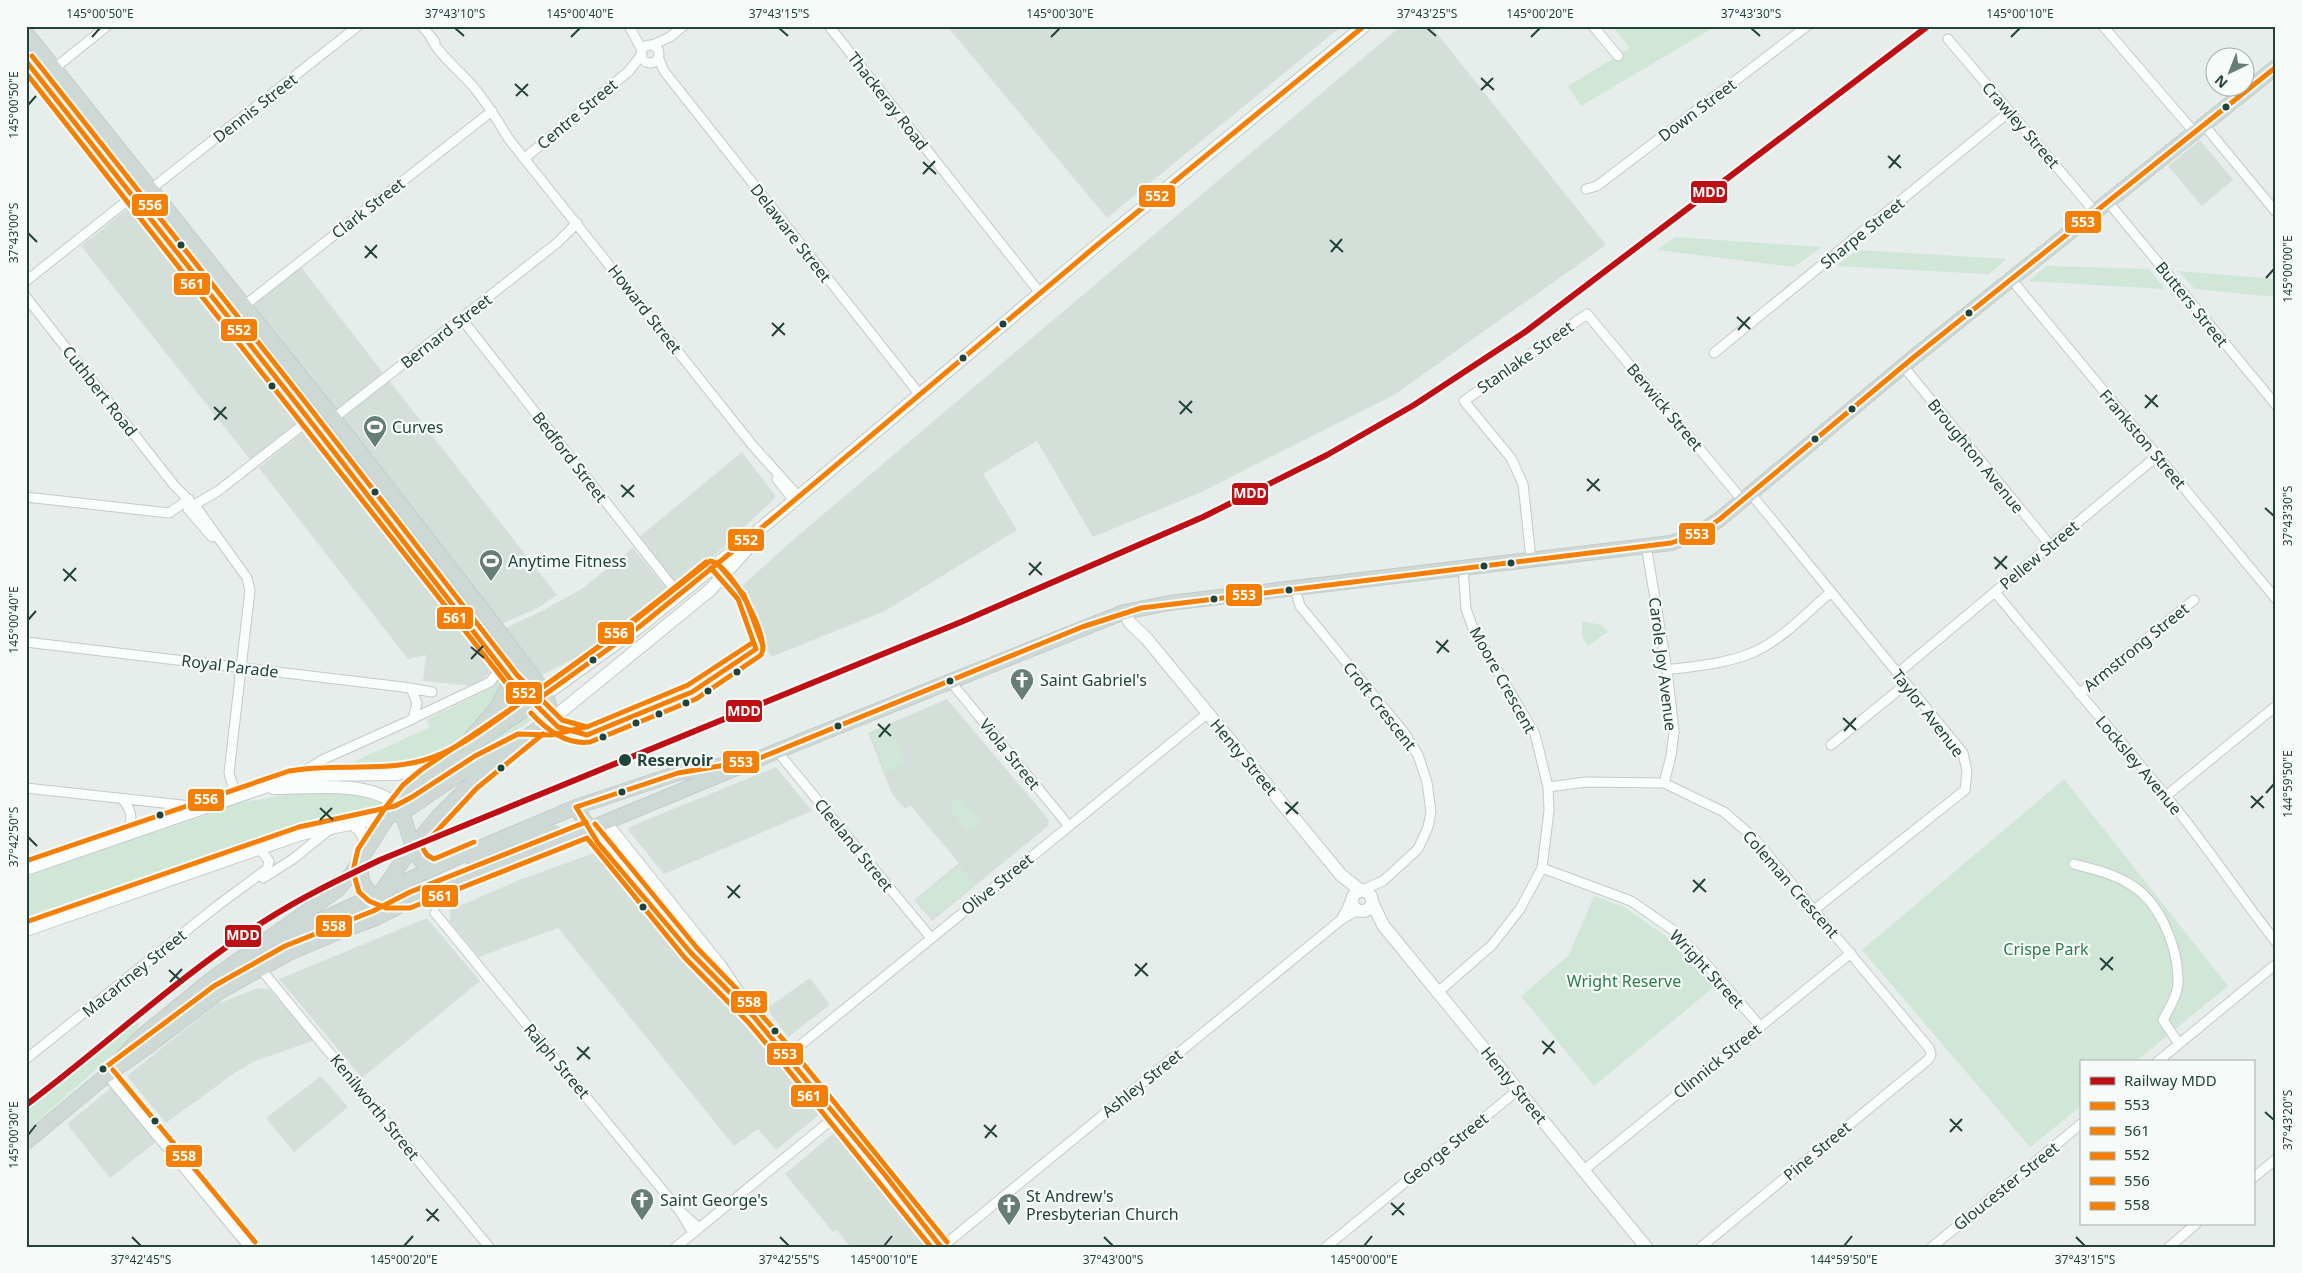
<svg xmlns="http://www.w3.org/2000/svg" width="2302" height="1273" font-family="'Noto Sans',sans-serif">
<rect width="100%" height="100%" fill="#e7edea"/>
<path fill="#d5dfda" d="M947,26h395l-235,192z
M1401,26h30l175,219 -212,150 -195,98 -106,44 -56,-96 -54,33 34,56 -132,81 -114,46 -20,-42 -9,-29 52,-47z
M2200,140l33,40 -31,26 -34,-40z
M132,205l177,215 -56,43 -172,-217z
M298,263l85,110 -47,37 -86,-109z
M388,379l169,216 -19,13 -37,16 -159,-208z
M313,424l181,245 -20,17 -51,-5 3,-26 -18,4 -149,-191z
M742,452l33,43v3l-96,91 -41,-51z
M633,548l38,46 -55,43 -76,39 -36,-47 38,-18 41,-23z
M947,699l102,121 -1,6 -116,95 -18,-21 45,-37 -49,-58 -5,4 -13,-15 -24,-61z
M776,767l36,44 -148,63 -36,-44 1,-3z
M594,853l91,111 40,38 95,112 -44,36 -18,-21 -24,17 -176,-218 -79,29 -29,-35v-12l69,-30z
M427,918l53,63 -118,97 -83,-99z
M810,978l20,27 -42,32 -21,-29z
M258,988l11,1 46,51 -60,21 -22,13 -67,49 -39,-47 90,-72z
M321,1076l27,31 -54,45 -28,-34z
M112,1087l44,55 -46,36 -43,-54z
M835,1132l93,113 -3,2h-75l-14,-18 -3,3 -48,-58z"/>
<path fill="#d0e6d7" d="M1612,26h104l-135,80 -13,-20 62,-38z
M26,41l112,142 9,26 -121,-159z
M1675,237l147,10 -28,20 -137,-17z
M1857,250l150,9 -18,15 -153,-8z
M2046,266l103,3 16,20 -136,-8z
M2178,271l98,8v18l-81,-8z
M1582,621l20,4 6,7 -20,14 -6,-9z
M500,677l5,9c-11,15 -22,34 -35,47 -42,39 -78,35 -130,35l90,-41 -4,-7 57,-28z
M512,691l12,12 -20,11 -3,-3z
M530,713l3,3 -3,5 -82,53 -3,-6z
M891,727l15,37 -20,8 -15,-37z
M2064,779l164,207 -93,76h-54v44l-51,41 -168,-197z
M294,793c27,0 71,-3 93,13l-1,4 -87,19 -273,94v-50l155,-49 59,-21z
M961,797l21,26 -13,10 -21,-26z
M960,866l15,18 -38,29h-8l-12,-14z
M1594,896l30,11 46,32 44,48 -120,99 -73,-90 48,-41z
M135,1019l4,5 -6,13 -107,94v-28l96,-77z"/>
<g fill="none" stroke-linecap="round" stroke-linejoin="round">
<g stroke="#c4cac7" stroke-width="11">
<path id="street" d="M422,26l13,16
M629,26l13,24
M829,26l211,267
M1593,26l25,30
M2103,26l91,106
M431,38c10,19 27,31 41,47 14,17 25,34 36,53l245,308 46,51
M1948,39l147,173
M652,45l18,-8 13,-11
M641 54a9 9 0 1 1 18 0a9 9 0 1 1-18 0Z
M658,57l6,14 256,324
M55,68l52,-42
M2204,125l72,87
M525,158l104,-87 13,-17
M151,189l207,-163
M1586,189l11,-3 210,-160
M2108,202l168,203
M2011,279l265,320
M26,281l107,-85
M26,297l148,188 25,26 48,67 3,12 -21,183 7,23
M245,305l247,-194
M461,318l218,277
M1714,353l295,-241
M1903,366l147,179
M334,418l223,-175 20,-20
M777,479l17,22
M1751,494l212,259 4,18 -2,19 -151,120
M26,497l143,16 20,-14
M188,509l24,28
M191,513l3,-8 24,-14 91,-71
M1646,545l21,125 7,62 -3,24 -7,27
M1531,559l-8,-75 -12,-26 -47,-57 123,-87 156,187
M1295,588l5,18 103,125 15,24 9,27 4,30 -3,15 -10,22 -35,32 -21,9
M1995,592c56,69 115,136 171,204 39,47 72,98 110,146
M26,642l377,45 29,5
M1667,670c29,-4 59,-6 87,-18 29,-13 53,-40 77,-60
M1898,673l259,-217
M950,681l119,145
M2079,694l115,-94
M414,718l76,-36 7,-9 -1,-11
M1831,745l75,-61
M777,751l154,187
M296,776l28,-17 89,-40 4,-16 -6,-15
M1548,787l38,-5 78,1 60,29 29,25 176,211 2,6 -2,5 -228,188
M26,788l174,19
M2166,796l110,-90
M122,799c12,13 11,23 2,37
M2074,864c19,5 37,9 54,19 31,17 49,61 50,95 1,15 -8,29 -15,42l16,24
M1542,868l89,33 42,29 35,36 52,60
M263,878l30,-19 36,-29
M435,913l243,296 21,19
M1342,918l9,-18
M260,968l229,279
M1438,992l54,-47 28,-36 22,-41 7,-57 -1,-24 -13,-53 -61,-103 -8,-22 -3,-42
M787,1056l421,-343
M26,1059l191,-153 50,-37 2,-8 -10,-13
M2157,1062l119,-98
M107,1075l142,172
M1584,1170l267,-217
M2253,1178l23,-19
M680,1211l13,22
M676,1247l160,-131
M942,1247l400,-328 16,-9
M1326,1247l192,-157
M1932,1247l149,-123
M2169,1247l27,-23"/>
</g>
<g stroke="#c2cbc7" stroke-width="14">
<path id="secondary" d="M1124,612l6,11 16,15 195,237 19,15
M546,694l93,-67 132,-107 325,-274 268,-220
M552,719l158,-129 47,-52
M273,788c34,0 97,-8 123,17
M605,822l116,145 18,27
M350,823c13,6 16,16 15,29
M589,829l102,124 63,64 33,39 154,191
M26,869l265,-91 23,-3 83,-1 42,-11
M1352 901a10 10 0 1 1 20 0a10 10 0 1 1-20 0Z
M1372,902l11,23 263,322
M26,930l275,-96 88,-18"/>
</g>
<g stroke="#c2ccc9" stroke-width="16">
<path id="primary" d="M26,33l299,374 173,223 48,64 6,22v3l-31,22 -52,45 -32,32 -29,35 -38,55 -13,13 -16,10 -52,22 -70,39 -69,53 -43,30 -81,67
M26,61l274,347 211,272 40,40
M470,739l27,-31 14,-28
M396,805c15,16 13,61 39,62
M576,807l13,22
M389,816l22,-9 47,-32 44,-25
M471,857l26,-4 51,-20 7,1 5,7
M363,858c-6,18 0,34 18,41
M341,931l35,-13 37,-19 147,-58 254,-105 310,-124 45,-9 502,-60 26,-9 23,-15 194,-162 362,-290
M269,944l187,-86 120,-51 102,-34 54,-9
M119,1061l23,-25 70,-57 125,-89 15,-17 39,-61 19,-23 15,-13 115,-77"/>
</g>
<use href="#street" stroke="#fbfcfc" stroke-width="9"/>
<use href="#secondary" stroke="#fbfcfc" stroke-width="12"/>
<use href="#primary" stroke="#ced8d5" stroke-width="14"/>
<g stroke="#f6fbf9" stroke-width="9">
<path id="bus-1" d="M941,1247l-56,-72 -131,-158 -63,-64 -93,-110 -22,-36 102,-34 77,-13 327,-133 59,-19 530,-65 26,-9 23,-15 194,-162 362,-290"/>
</g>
<g stroke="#f6fbf9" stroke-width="9">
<path id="bus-2" d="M26,73l495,629 -100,68 -18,15 -18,23 -27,41 -5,22 6,21 10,9 17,7h24l177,-70 98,120 63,64 33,39 150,186
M531,713c16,17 35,32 59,29l106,-43 65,-44c11,-16 -32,-93 -51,-94l-82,65 -95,68
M474,842l-40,17 -7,-4 -5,-8 55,-59 66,-54"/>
</g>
<g stroke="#f6fbf9" stroke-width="9">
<path id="bus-3" d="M26,61l274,347 211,272 47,47 29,8 105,-43 64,-43
M711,568l27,31 18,50
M533,703l106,-76 132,-107 325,-274 268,-220"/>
</g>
<g stroke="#f6fbf9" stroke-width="9">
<path id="bus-4" d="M32,56l274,347 211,272 45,45 25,7 101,-42 64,-42
M717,563l27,32 19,51
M26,861l263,-90c44,-8 89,1 132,-10 37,-10 68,-36 98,-57 64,-45 127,-92 187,-142
M26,922l273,-95 96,-21 17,-9 63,-41 43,-22 33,1 35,-8"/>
</g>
<g stroke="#f6fbf9" stroke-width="9">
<path id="bus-5" d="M595,824l102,124 62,64 34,39 154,191
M103,1069l111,-83 71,-40 88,-35 37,-19 176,-70
M113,1070l142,172"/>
</g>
<use href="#bus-1" stroke="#f47f03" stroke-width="5"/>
<use href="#bus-2" stroke="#f47f03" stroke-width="5"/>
<use href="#bus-3" stroke="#f47f03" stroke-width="5"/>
<use href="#bus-4" stroke="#f47f03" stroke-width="5"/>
<use href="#bus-5" stroke="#f47f03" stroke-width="5"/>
<g stroke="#f6fbf9" stroke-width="10">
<path id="rail-1" d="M26,1105c80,-60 153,-129 237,-183 37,-24 77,-43 117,-62l581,-238 242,-105 124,-62 87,-50 111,-73 403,-306"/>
</g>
<use href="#rail-1" stroke="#be1014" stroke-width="6"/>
</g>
<path fill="none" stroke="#22433a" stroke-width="2" d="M455,28l9,8M779,28l9,8M1427,28l9,8M1751,28l9,8M92,37l8,-9M571,37l9,-9M1051,37l9,-9M1531,37l9,-9M2011,37l9,-9M1481,78l13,12M515,84l13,12M1481,90l12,-12M516,96l12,-12M28,105l8,-9M1888,156l13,12M923,162l13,12M1889,168l11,-13M923,174l12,-13M28,233l9,9M1330,240l13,12M365,246l12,12M1331,252l11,-13M365,258l12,-13M2266,278l8,-9M1737,317l13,12M772,323l13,12M1738,330l12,-13M772,336l12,-13M2145,395l13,12M1179,401l13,12M214,407l13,12M2145,408l12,-13M1180,414l12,-13M214,420l12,-13M1587,479l13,12M621,485l13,12M1587,491l12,-12M622,497l12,-12M2265,508l9,8M1994,557l13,12M1029,563l13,12M63,569l13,12M1995,569l12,-13M1029,575l12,-13M64,581l12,-13M28,620l8,-9M1436,641l13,11M471,647l13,11M1437,653l11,-13M471,659l12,-13M1843,718l13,12M878,724l13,12M1844,731l12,-13M879,737l11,-13M2266,793l8,-9M2251,796l13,12M1285,802l13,12M320,808l13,12M2251,808l12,-12M1286,814l12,-12M320,820l12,-12M28,837l9,9M1693,880l13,12M727,886l13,12M1693,892l12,-13M728,898l12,-13M2100,958l13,12M1135,964l13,12M169,970l13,12M2101,970l12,-13M1135,976l12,-13M170,982l12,-13M1542,1041l13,12M577,1047l13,12M1543,1054l11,-13M577,1060l12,-13M2265,1112l9,8M1950,1119l12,12M984,1125l13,12M1950,1132l12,-13M28,1135l8,-10M985,1138l11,-13M1391,1203l13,12M426,1209l13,12M1392,1215l12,-12M427,1221l11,-12M132,1237l9,9M780,1237l9,9M1104,1237l9,9M2076,1237l9,9M404,1246l9,-10M884,1246l8,-10M1364,1246l8,-10M1844,1246l8,-10"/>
<defs>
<g id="stadium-pin" transform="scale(1.25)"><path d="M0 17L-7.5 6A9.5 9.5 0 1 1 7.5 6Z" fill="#677e78" stroke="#f6fbf9"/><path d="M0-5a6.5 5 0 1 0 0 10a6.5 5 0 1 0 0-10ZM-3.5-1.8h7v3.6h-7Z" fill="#fff"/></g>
<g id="church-pin" transform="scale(1.25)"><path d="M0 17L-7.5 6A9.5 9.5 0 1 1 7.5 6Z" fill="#677e78" stroke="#f6fbf9"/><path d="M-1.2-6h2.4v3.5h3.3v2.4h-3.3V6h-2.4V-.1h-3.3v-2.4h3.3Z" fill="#fff"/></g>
</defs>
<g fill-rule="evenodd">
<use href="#stadium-pin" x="375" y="427"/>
<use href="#stadium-pin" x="491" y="561"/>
<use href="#church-pin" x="1022" y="680"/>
<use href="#church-pin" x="642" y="1200"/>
<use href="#church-pin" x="1009" y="1205"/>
</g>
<g fill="#22433a" stroke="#f6fbf9" stroke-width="2">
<circle cx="2226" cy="107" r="4.5"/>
<circle cx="181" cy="245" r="4.5"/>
<circle cx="1969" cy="313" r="4.5"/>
<circle cx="1003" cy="324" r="4.5"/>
<circle cx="963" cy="358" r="4.5"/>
<circle cx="272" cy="386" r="4.5"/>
<circle cx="1852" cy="409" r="4.5"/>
<circle cx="1815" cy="439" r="4.5"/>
<circle cx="375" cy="492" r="4.5"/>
<circle cx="1511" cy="563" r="4.5"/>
<circle cx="1484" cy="566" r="4.5"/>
<circle cx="1289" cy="590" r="4.5"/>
<circle cx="1214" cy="599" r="4.5"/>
<circle cx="593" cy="660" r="4.5"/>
<circle cx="737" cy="672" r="4.5"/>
<circle cx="950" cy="681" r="4.5"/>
<circle cx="708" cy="691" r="4.5"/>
<circle cx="686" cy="703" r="4.5"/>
<circle cx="659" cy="714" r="4.5"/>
<circle cx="636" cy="723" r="4.5"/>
<circle cx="838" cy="726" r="4.5"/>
<circle cx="603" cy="737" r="4.5"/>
<circle cx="625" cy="760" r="7"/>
<circle cx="501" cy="768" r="4.5"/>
<circle cx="622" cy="792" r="4.5"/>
<circle cx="160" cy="815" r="4.5"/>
<circle cx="643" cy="907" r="4.5"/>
<circle cx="775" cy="1031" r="4.5"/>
<circle cx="103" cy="1069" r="4.5"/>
<circle cx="155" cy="1121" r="4.5"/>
</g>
<g text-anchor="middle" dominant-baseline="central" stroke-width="4.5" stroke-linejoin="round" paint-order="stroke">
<g font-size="16" fill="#22433a" stroke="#f6fbf9">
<text transform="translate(888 101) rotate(52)">Thackeray Road</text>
<text transform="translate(255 108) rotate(-38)">Dennis Street</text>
<text transform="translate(1697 110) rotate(-37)">Down Street</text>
<text transform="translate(577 114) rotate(-40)">Centre Street</text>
<text transform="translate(2021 125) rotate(49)">Crawley Street</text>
<text transform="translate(368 208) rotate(-38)">Clark Street</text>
<text transform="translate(791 233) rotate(52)">Delaware Street</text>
<text transform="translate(1862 233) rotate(-39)">Sharpe Street</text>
<text transform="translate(2192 304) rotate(51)">Butters Street</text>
<text transform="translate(645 309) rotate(52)">Howard Street</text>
<text transform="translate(446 331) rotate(-38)">Bernard Street</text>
<text transform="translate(1525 357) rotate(-35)">Stanlake Street</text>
<text transform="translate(100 391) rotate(52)">Cuthbert Road</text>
<text transform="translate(1665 407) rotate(50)">Berwick Street</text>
<text transform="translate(2143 439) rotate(50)">Frankston Street</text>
<text transform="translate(1976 456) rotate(51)">Broughton Avenue</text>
<text transform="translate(570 457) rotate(52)">Bedford Street</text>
<text transform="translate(2039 555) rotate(-40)">Pellew Street</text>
<text transform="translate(2136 647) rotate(-39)">Armstrong Street</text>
<text transform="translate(1663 664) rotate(83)">Carole Joy Avenue</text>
<text transform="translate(230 666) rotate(7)">Royal Parade</text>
<text transform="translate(1503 680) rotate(61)">Moore Crescent</text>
<text transform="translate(1380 706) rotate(52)">Croft Crescent</text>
<text transform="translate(1928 713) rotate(52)">Taylor Avenue</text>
<text transform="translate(1010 754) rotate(51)">Viola Street</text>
<text transform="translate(1244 757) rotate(50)">Henty Street</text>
<text transform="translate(2139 765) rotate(50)">Locksley Avenue</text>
<text transform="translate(854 845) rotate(51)">Cleeland Street</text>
<text transform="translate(997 884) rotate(-39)">Olive Street</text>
<text transform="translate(1791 884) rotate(49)">Coleman Crescent</text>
<text transform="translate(1707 969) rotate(47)">Wright Street</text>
<text transform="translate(134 973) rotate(-39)">Macartney Street</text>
<text transform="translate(557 1061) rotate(50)">Ralph Street</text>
<text transform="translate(1717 1061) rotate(-39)">Clinnick Street</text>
<text transform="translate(1142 1083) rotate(-39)">Ashley Street</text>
<text transform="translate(1514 1085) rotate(51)">Henty Street</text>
<text transform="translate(375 1107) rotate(51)">Kenilworth Street</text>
<text transform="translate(1445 1149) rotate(-39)">George Street</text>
<text transform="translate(1817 1151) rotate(-40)">Pine Street</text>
<text transform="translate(2006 1186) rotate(-39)">Gloucester Street</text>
</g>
<g font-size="16" fill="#22433a" stroke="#f6fbf9" text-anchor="start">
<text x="392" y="427">Curves</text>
<text x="508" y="561">Anytime Fitness</text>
<text x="1040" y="680">Saint Gabriel's</text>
<text x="1026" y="1196">St Andrew's<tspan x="1026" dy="18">Presbyterian Church</tspan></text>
<text x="660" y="1200">Saint George's</text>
</g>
<g font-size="16" font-weight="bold" fill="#22433a" stroke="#f6fbf9" text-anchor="start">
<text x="637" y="760">Reservoir</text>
</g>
<g font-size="16" fill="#297d4a" stroke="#f6fbf9">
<text x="2046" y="949">Crispe Park</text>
<text x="1624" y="981">Wright Reserve</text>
</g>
</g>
<g stroke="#f6fbf9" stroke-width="2">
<rect x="1690" y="180" width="38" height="24" rx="5" fill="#be1014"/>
<rect x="1138" y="184" width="38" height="24" rx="5" fill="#f47f03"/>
<rect x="131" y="193" width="38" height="24" rx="5" fill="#f47f03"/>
<rect x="2064" y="210" width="38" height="24" rx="5" fill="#f47f03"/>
<rect x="173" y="272" width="38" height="24" rx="5" fill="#f47f03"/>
<rect x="220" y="318" width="38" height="24" rx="5" fill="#f47f03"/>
<rect x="1231" y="482" width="38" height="24" rx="5" fill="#be1014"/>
<rect x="1678" y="522" width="38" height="24" rx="5" fill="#f47f03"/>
<rect x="727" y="528" width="38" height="24" rx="5" fill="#f47f03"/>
<rect x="1225" y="583" width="38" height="24" rx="5" fill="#f47f03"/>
<rect x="436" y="606" width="38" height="24" rx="5" fill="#f47f03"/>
<rect x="597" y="621" width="38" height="24" rx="5" fill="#f47f03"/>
<rect x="505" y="681" width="38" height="24" rx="5" fill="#f47f03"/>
<rect x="725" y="699" width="38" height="24" rx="5" fill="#be1014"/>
<rect x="722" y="750" width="38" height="24" rx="5" fill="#f47f03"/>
<rect x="187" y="788" width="38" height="24" rx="5" fill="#f47f03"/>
<rect x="421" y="884" width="38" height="24" rx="5" fill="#f47f03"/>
<rect x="315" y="914" width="38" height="24" rx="5" fill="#f47f03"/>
<rect x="224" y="924" width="38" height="24" rx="5" fill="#be1014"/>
<rect x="730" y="990" width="38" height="24" rx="5" fill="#f47f03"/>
<rect x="766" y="1042" width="38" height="24" rx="5" fill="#f47f03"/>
<rect x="790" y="1084" width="39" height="24" rx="5" fill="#f47f03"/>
<rect x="165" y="1144" width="38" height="24" rx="5" fill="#f47f03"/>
</g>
<g font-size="14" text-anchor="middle" font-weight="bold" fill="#fff">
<text x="1709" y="197">MDD</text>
<text x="1157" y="201">552</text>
<text x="150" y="210">556</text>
<text x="2083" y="227">553</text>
<text x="192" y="289">561</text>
<text x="239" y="335">552</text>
<text x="1250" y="498">MDD</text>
<text x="1697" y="539">553</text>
<text x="746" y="545">552</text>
<text x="1244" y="600">553</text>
<text x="455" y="623">561</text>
<text x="616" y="638">556</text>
<text x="524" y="698">552</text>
<text x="744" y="716">MDD</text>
<text x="741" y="767">553</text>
<text x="206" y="804">556</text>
<text x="440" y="901">561</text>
<text x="334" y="931">558</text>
<text x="243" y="940">MDD</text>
<text x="749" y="1007">558</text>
<text x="785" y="1059">553</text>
<text x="809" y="1101">561</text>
<text x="184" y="1161">558</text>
</g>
<rect width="2302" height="1273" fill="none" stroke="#f6fbf9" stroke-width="55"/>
<rect x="2080" y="1060" width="175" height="165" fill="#f6fbf9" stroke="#a1b1ad"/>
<rect x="2090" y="1077" width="25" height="8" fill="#be1014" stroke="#a1b1ad"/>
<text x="2124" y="1086" font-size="15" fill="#22433a">Railway MDD</text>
<rect x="2090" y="1102" width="25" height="8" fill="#f47f03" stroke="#a1b1ad"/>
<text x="2124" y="1110" font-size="15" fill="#22433a">553</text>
<rect x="2090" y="1127" width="25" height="8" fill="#f47f03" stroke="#a1b1ad"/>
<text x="2124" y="1136" font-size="15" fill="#22433a">561</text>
<rect x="2090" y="1152" width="25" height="8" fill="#f47f03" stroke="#a1b1ad"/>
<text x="2124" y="1160" font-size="15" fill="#22433a">552</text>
<rect x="2090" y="1177" width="25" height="8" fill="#f47f03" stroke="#a1b1ad"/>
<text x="2124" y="1186" font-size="15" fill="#22433a">556</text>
<rect x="2090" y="1202" width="25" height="8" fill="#f47f03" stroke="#a1b1ad"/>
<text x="2124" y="1210" font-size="15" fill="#22433a">558</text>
<g transform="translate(2230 72) rotate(223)"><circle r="24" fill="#f6fbf9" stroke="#a1b1ad"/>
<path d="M0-4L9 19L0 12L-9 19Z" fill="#677e78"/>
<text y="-8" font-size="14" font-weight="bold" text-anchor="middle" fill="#22433a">N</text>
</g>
<rect x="28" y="28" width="2246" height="1218" fill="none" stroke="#22433a" stroke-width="2"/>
<g font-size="12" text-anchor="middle" fill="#22433a">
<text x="100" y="18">145°00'50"E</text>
<text x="455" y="18">37°43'10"S</text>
<text x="580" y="18">145°00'40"E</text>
<text x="779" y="18">37°43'15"S</text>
<text x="1060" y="18">145°00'30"E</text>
<text x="1427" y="18">37°43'25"S</text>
<text x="1540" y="18">145°00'20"E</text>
<text x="1751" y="18">37°43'30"S</text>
<text x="2020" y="18">145°00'10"E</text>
<text transform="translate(14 105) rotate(-90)" y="4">145°00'50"E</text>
<text transform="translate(14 233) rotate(-90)" y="4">37°43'00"S</text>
<text transform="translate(2288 269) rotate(-90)" y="4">145°00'00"E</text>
<text transform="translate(2288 516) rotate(-90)" y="4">37°43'30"S</text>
<text transform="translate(14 620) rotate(-90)" y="4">145°00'40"E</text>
<text transform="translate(2288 784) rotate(-90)" y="4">144°59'50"E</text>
<text transform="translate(14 837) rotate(-90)" y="4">37°42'50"S</text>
<text transform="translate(2288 1120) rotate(-90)" y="4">37°43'20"S</text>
<text transform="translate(14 1135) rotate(-90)" y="4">145°00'30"E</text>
<text x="141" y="1264">37°42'45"S</text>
<text x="404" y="1264">145°00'20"E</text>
<text x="789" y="1264">37°42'55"S</text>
<text x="884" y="1264">145°00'10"E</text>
<text x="1113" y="1264">37°43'00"S</text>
<text x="1364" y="1264">145°00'00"E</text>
<text x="1844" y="1264">144°59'50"E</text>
<text x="2085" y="1264">37°43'15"S</text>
</g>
</svg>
